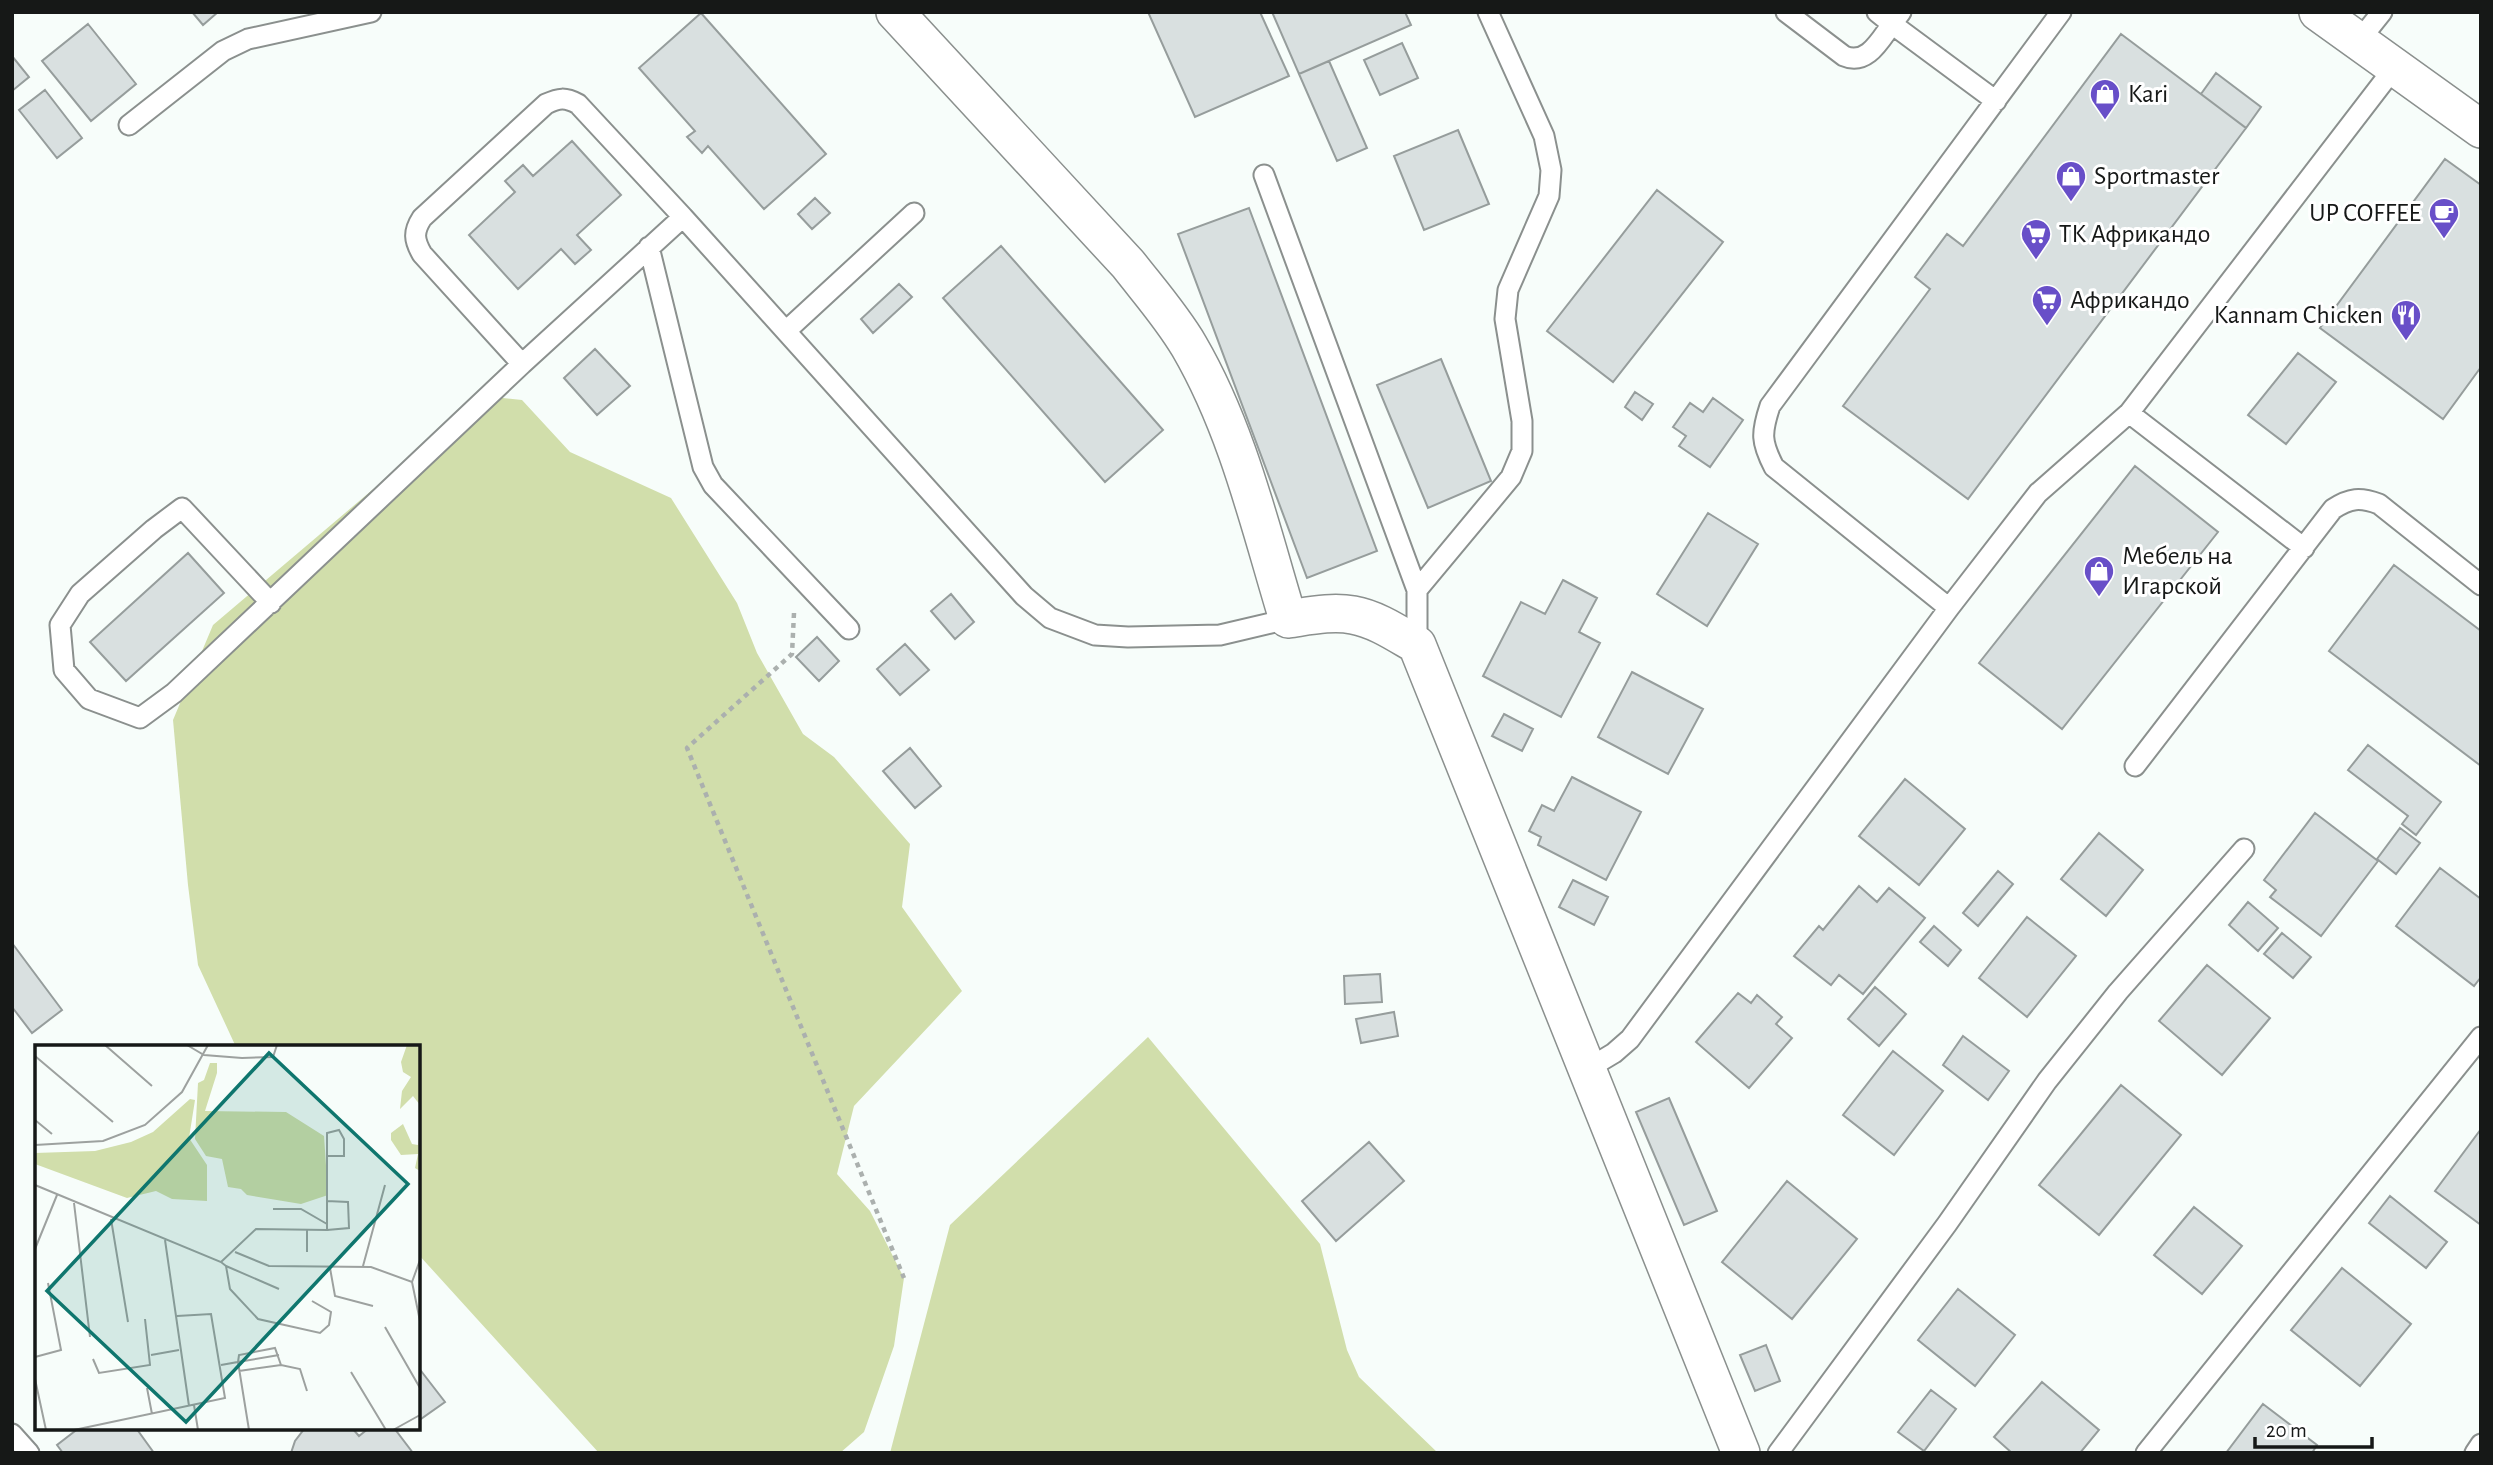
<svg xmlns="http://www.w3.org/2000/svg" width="2493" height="1465" font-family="'Alegreya Sans',sans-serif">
<rect width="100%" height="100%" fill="#f7fdfa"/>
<path fill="#d1deab" d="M483,396l39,4 48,52 101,46 66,105 20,50 46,81 31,23 76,87 -8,63 60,84 -108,115 -17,68 33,37 34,67 -10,68 -30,86 -24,21h-241l-181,-199v-207h-182l-38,-82 -10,-80 -15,-165 40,-95z
M1148,1037l172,207 27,106 12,27 79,76h-548l60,-228z"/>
<path fill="#d9e0e0" stroke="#969d9c" stroke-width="2" d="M192,12h26l-15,13z
M1148,12h112l29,64 -94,41z
M1272,12h133l6,13 -112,49z
M701,13l125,141 -62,55 -56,-63 -6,7 -15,-16 8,-6 -56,-63z
M88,24l48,60 -45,37 -49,-60z
M2121,34l125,94 -278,371 -125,-93 87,-117 -15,-12 32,-43 16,12z
M1402,43l16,35 -38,17 -16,-35z
M12,56l17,21 -17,14z
M1329,61l38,87 -30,13 -38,-87z
M2216,73l45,34 -15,21 -45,-34z
M45,90l37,48 -25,20 -38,-48z
M1458,130l31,74 -65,26 -30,-74z
M572,141l49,54 -44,40 14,15 -16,14 -14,-15 -43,40 -49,-54 46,-43 -10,-11 18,-16 10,11z
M2445,159l36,26v182l-38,52 -123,-91z
M1657,190l66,52 -110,140 -66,-51z
M815,198l15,15 -18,16 -14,-15z
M1249,208l128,343 -70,27 -129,-344z
M1001,246l162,184 -58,52 -162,-184z
M899,284l13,13 -39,36 -12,-14z
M595,349l35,37 -33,29 -33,-37z
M2298,353l38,29 -50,62 -38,-29z
M1441,359l50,122 -63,27 -51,-123z
M1635,392l18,12 -11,16 -17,-13z
M1713,398l30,22 -33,47 -31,-21 7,-10 -13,-9 17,-24 13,9z
M2135,466l83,66 -156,197 -83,-66z
M1708,513l50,31 -51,82 -50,-32z
M188,553l36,40 -98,88 -36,-39z
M2394,565l87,66v135l-152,-115z
M1563,580l34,18 -18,34 21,11 -39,74 -78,-41 38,-74 24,12z
M951,594l23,28 -19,17 -24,-28z
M817,637l22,24 -20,20 -23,-24z
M905,644l24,26 -29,25 -23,-26z
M1632,672l71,37 -35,65 -70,-37z
M1504,714l29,15 -11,22 -30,-15z
M2368,745l73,57 -25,33 -14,-11 6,-8 -60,-46z
M910,748l31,38 -26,22 -32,-37z
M1572,777l69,35 -35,68 -68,-35 3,-8 -12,-6 13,-26 12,6z
M1905,779l60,50 -46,56 -60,-49z
M2315,813l63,48 -57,75 -51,-39 6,-7 -12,-10z
M2400,828l20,15 -24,31 -19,-15z
M2099,833l44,37 -37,46 -45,-37z
M2440,868l41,31v78l-7,9 -78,-60z
M1998,871l15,13 -35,42 -15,-13z
M1573,880l35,17 -14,28 -35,-18z
M1859,886l18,16 12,-14 36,30 -62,76 -24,-19 -8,10 -37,-29 25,-30 4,4z
M2248,902l30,26 -20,23 -29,-26z
M2027,917l49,39 -49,61 -48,-39z
M1934,926l27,24 -13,16 -28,-24z
M2282,933l29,24 -18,21 -29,-24z
M12,943l50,67 -30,23 -20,-26z
M2207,965l63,53 -48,57 -63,-54z
M1380,974l2,28 -37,2 -1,-28z
M1875,987l31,27 -27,32 -31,-27z
M1738,993l13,10 6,-8 25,22 -6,7 16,14 -43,50 -53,-46z
M1394,1012l4,24 -37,7 -5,-24z
M1963,1036l46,35 -21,29 -45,-35z
M1893,1051l50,40 -49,64 -51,-40z
M2121,1085l60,50 -82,100 -60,-50z
M1669,1098l48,113 -33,14 -48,-113z
M2481,1129v96l-46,-34z
M1369,1142l35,39 -68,60 -34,-40z
M1787,1181l70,58 -65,80 -70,-57z
M2390,1196l57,46 -21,26 -57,-45z
M2194,1207l48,39 -40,48 -48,-39z
M2342,1268l69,56 -51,62 -69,-56z
M1958,1289l57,46 -40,51 -57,-46z
M1766,1345l14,36 -25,10 -15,-36z
M418,1367l27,35 -27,19z
M2042,1382l57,48 -19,23h-68l-18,-16z
M1931,1390l25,19 -32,42 -26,-19z
M2263,1404l54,41 -5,8h-86z
M79,1428h57l18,25h-91l-6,-8z
M305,1428h47l7,8 10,-8h25l19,25h-122l4,-12z"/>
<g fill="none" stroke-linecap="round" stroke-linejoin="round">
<g stroke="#8b908e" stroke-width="23">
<path id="service" d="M1786,12l58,44c23,10 36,-16 48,-32l-15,-12
M1901,12l-9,12 104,77
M2358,42l24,-30
M129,125l94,-74 25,-12 123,-27
M1264,175l153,415
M683,217l-105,-113c-13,-7 -19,-6 -32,0l-124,114c-9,14 -8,22 0,36l100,110 161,-147 341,379 26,22 45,17 33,2 92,-2 68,-16
M649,247l54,220 10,18 136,144
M786,331l128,-118
M2129,413l175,135
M271,603l-89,-95 -28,21 -74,65 -20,31 4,45 25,29 51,19 34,-25 348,-329
M1949,608l-175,-141c-13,-25 -13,-34 -4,-61l291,-394
M1417,645v-55l94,-113 11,-26v-30l-17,-102 3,-29 41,-94 2,-26 -7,-34 -56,-124
M2135,766l198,-257c17,-11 27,-12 46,-5l102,81
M1589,1068l25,-15 16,-14 319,-431 89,-115 91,-80 265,-345
M12,1434l17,19
M1778,1453l169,-229 100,-143 71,-89 126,-143
M2146,1453l335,-416
M2475,1453l6,-9"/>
</g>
<g stroke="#8b908e" stroke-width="40">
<path id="minor" d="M895,12l233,252c21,27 44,53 61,82 49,84 71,181 99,273 21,-3 44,-8 65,-4 23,4 45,19 64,30l324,808
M2318,12l163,117"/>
</g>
<path stroke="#abb0ae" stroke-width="4.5" stroke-dasharray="5 5" stroke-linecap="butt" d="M794,613l-2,41 -105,94 217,530"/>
<use href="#service" stroke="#fff" stroke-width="19"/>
<use href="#minor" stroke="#fff" stroke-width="37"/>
</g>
<defs>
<g id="shop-pin" transform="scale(1.575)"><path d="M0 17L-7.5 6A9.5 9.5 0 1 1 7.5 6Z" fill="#684fc8" stroke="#fff"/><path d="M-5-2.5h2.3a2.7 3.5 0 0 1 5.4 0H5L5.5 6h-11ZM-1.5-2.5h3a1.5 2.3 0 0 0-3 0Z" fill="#fff"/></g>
<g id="cafe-pin" transform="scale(1.575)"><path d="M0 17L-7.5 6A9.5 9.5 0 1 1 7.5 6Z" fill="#684fc8" stroke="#fff"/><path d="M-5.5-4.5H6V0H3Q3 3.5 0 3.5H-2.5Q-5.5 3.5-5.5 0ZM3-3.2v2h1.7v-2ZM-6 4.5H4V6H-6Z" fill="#fff"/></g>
<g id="supermarket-pin" transform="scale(1.575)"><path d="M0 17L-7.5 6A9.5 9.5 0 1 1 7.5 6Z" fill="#684fc8" stroke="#fff"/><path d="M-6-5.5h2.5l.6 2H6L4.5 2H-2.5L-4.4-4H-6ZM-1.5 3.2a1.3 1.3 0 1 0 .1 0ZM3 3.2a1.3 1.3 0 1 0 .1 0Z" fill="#fff"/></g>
<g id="restaurant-pin" transform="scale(1.575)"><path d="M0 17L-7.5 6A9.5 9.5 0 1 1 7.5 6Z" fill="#684fc8" stroke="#fff"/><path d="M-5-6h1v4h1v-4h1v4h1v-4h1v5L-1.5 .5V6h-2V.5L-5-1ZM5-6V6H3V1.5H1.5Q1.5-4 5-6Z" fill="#fff"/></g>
</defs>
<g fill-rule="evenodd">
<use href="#shop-pin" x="2105" y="94"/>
<use href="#shop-pin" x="2071" y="176"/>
<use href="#cafe-pin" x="2444" y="213"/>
<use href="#supermarket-pin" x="2036" y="234"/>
<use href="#supermarket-pin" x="2047" y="300"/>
<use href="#restaurant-pin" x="2406" y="315"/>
<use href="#shop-pin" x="2099" y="571"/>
</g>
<g text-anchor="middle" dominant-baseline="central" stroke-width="6" stroke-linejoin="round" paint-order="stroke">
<g font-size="26" fill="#161817" stroke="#fff" text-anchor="start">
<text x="2128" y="94">Kari</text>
<text x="2094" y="176">Sportmaster</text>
<text x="2421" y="213" text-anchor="end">UP COFFEE</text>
<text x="2059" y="234">ТК Африкандо</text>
<text x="2070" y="300">Африкандо</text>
<text x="2383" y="315" text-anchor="end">Kannam Chicken</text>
<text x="2122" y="556">Мебель на<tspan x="2122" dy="30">Игарской</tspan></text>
</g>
</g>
<g transform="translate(35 1045)">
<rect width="385" height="385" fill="#f7fdfa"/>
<path d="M372,0h13v60l-7,-9 -13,13 2,-18 9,-14 -8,-5 -2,-10zM175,18h7v10l-12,38 81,1 38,24 4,59 -27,9 -54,-9 -6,-6 -13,-2 -6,-28 -16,-3 -11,-17 3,-56 6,-3zM155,54l5,1 -6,38 18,27v36l-35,-2 -16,-8 -29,7 -92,-34v-11l60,-2 36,-9 22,-10zM368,79l9,20 6,1 2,-15v41l-5,-3 3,-14 -17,1 -10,-15v-7z" fill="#d1deab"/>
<path fill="none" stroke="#9da19f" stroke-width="2" d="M70,0l47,41M152,0l17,10 38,3 31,-1 4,-12M0,11l78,66M0,75l17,14M0,100l68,-4 42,-16 37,-33 26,-47M292,111h17v-17l-5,-9 -12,3v68M0,140l186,77 5,4 4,23 28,30 62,14 9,-8 2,-13 -19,-11M39,158l16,134M238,164h28l26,15M76,174l17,103M130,195l24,166M0,204l22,-54M200,207l34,14 102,1 41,15 8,-22M272,207v-23M186,217l35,-33 71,1v-29l21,1 1,26 -22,2M191,221l53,23M328,221l22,-81M295,223l5,28 38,10M377,237l8,39M350,282l35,61M116,310l28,-5M0,312l26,-7 -13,-67M58,314l6,14 51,-8 -5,-46M203,317l1,-7 36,-7 6,17M203,317l41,-7M186,320l17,-3 11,68M204,326l42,-6 19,4 7,22M316,327l35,58M0,334l11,51M112,343l5,26M159,360l4,25M39,385l151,-32 -14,-84 -34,2M358,385l27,-15"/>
<path fill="#0f766e" fill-opacity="0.15" stroke="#0f766e" stroke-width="3.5" d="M234,8l139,131 -222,238 -139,-131z"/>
<rect width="385" height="385" fill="none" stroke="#161817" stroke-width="3.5"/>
</g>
<rect width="2493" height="1465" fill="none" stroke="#161817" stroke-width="28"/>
<path d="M2255 1437v10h117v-10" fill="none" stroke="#161817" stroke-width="3.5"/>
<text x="2266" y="1437" font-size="21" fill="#161817" stroke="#ffffff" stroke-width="5" paint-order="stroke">20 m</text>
</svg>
